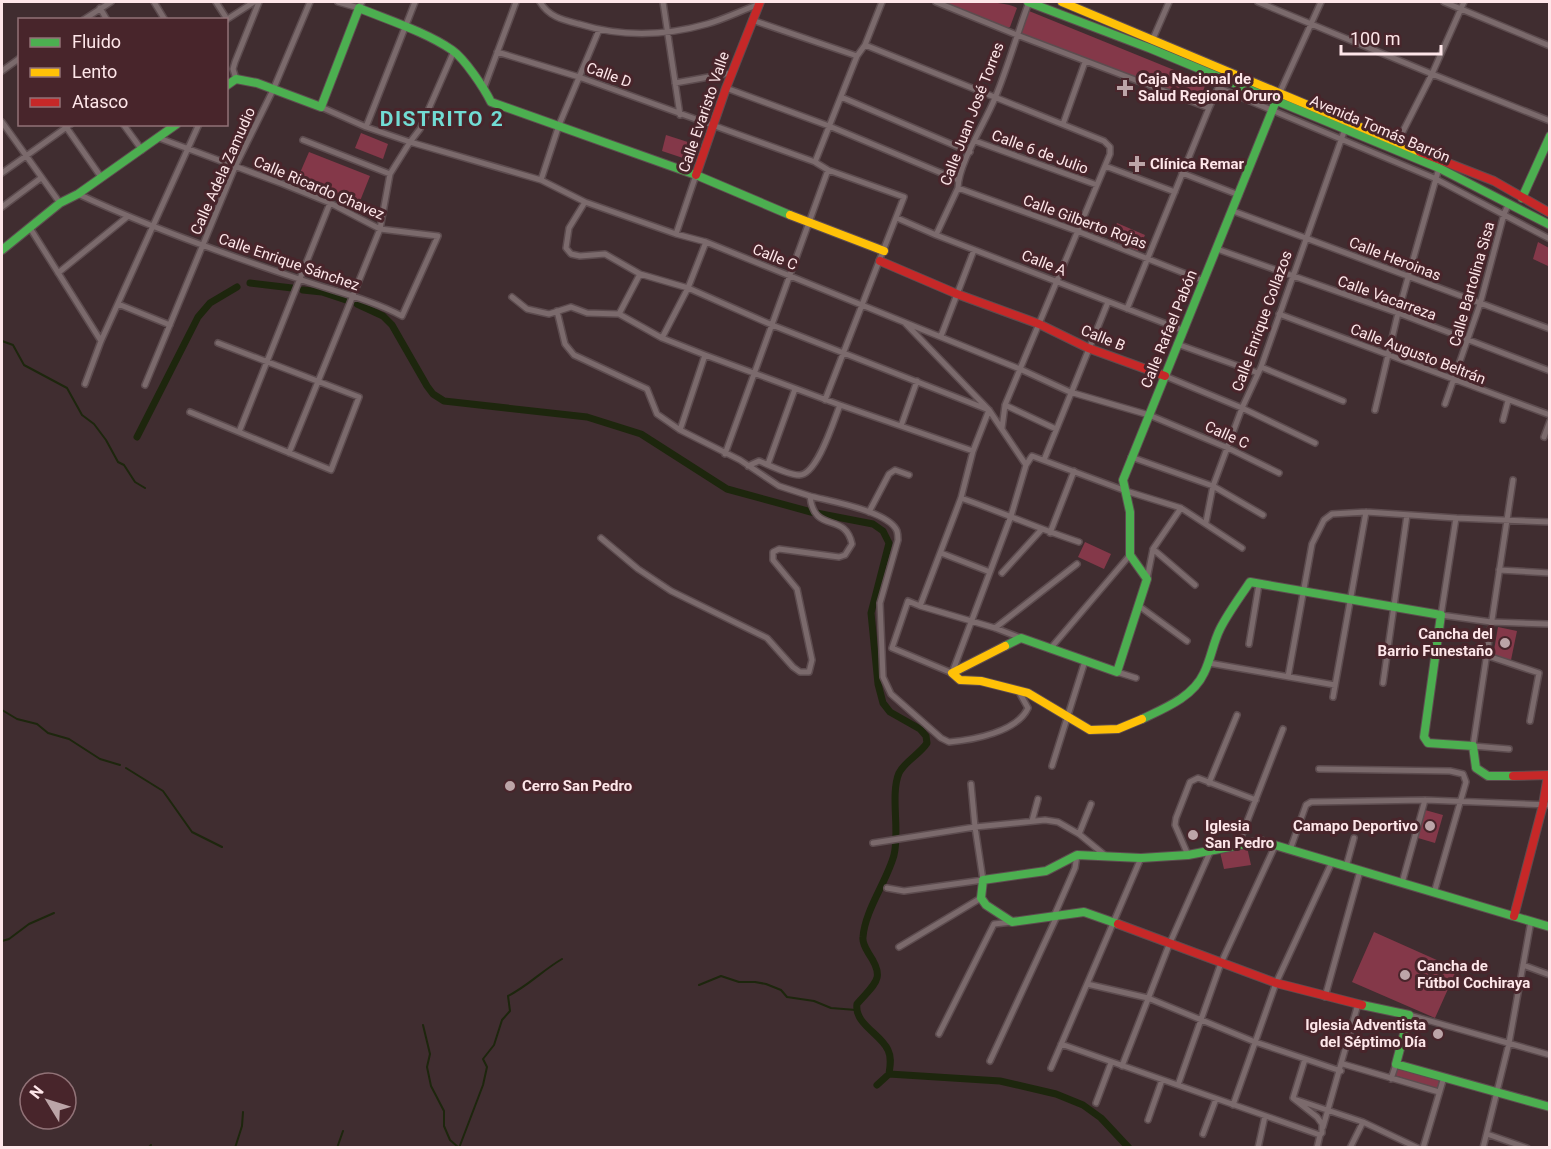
<svg xmlns="http://www.w3.org/2000/svg" width="1551" height="1149" font-family="Roboto,sans-serif">
<rect width="100%" height="100%" fill="#402d30"/>
<path fill="#843849" d="M941,2c18,0 64,-2 76,6l-7,19 -3,1z
M1029,11l177,72 -7,19 -181,-70 -2,-3 7,-16z
M361,133l27,11 -5,15 -28,-11z
M666,135l28,9 -5,16 -27,-9z
M309,152l61,24 -12,30 -62,-24z
M1117,223l28,12 -7,16 -28,-12z
M1538,242l11,6v15l-1,3 -15,-7z
M1085,542l26,12 -7,15 -26,-12z
M1498,627l19,4 -6,29 -18,-4z
M1425,810l18,5 -8,28 -17,-5z
M1247,847l4,18 -27,4 -4,-17z
M1374,932l83,37 -22,49 -83,-36z
M1396,1067l44,11 -3,11 -43,-14z"/>
<g fill="none" stroke-linecap="round" stroke-linejoin="round">
<path stroke="#1d260d" stroke-width="2" d="M2,341l11,4 11,20 43,23 15,27 12,9 12,16 12,22 6,3 11,17 10,6
M2,710l15,9 20,5 11,9 21,6 31,20 20,6
M126,768l37,23 29,41 30,15
M2,941l7,-2 20,-15 25,-11
M699,985l22,-9 18,6h16l11,2 15,6 6,7 27,4 17,7 25,2
M423,1025l7,29 -3,13 4,19 13,25v15l6,14 8,7
M148,1148l3,-3
M235,1148l7,-22 1,-14
M337,1148l6,-17
M459,1148l24,-63 4,-18 -4,-8 11,-14 8,-25 8,-9 -2,-15c20,-10 35,-26 54,-37"/>
<path stroke="#1d260d" stroke-width="7" d="M250,283l42,5
M303,290l19,2 24,8
M357,304l26,12 9,9 35,61 6,8 11,7 143,16 54,17 86,55 84,23 62,12 10,7 6,12 -18,70 7,71 5,19 7,9 30,17 6,7 1,7c-7,11 -22,18 -28,30 -9,21 1,59 -5,82 -7,26 -29,55 -31,82 -1,6 3,12 6,17 17,25 6,29 -12,50 -3,20 24,30 31,46 4,8 2,16 1,24l111,7 56,13 27,11 18,13 28,30
M137,437l61,-120 12,-14 27,-16
M877,1085l12,-11"/>
<g stroke="#5d4c4f" stroke-width="8">
<path id="street" d="M154,2l11,18
M216,2l11,17
M338,2l21,6 3,-6
M540,2c9,15 23,18 39,22 42,13 86,12 128,0 18,-5 35,-14 53,-20
M663,2l17,113
M936,2l81,33 192,73
M1258,2l174,72 118,47
M1444,2l106,44
M100,8l7,12
M83,20l28,-18
M226,20l28,-18
M752,20l105,36
M1152,41l17,-39
M865,45l239,96 6,6v7l-13,31 -92,220 -3,23
M497,52l82,25 236,85 13,8 76,27 -79,203
M2,71l18,-13
M236,79l-3,-10 2,-7 24,-60
M675,83l56,-10
M484,88l32,-86
M726,88l103,38 129,54
M1219,88l215,90 116,61
M1280,92l41,-90
M841,97l129,55
M321,107l45,20 44,15 10,-13 34,-78
M2,122l58,81
M64,124l37,53
M123,124l19,26
M1063,124l22,-62
M366,127l49,-125
M303,140l87,34
M975,141l122,44
M1397,143l35,-69 32,-72
M815,162l42,-106 8,-11 17,-43
M1105,166l70,26
M2,173l69,-49
M1182,173l57,22
M541,180l18,-55 40,-95
M958,188l119,43 127,50
M78,194c71,33 146,60 221,85 34,12 71,20 103,37l36,-80 -58,-7 -50,-26 -47,-19 -124,-46
M585,202l-16,26 -3,20 5,6 9,2 25,-2 35,20 48,14 84,37 217,85 -16,41
M2,207l39,-29
M1233,211l317,118
M897,218l39,17 246,95
M30,228l71,113
M676,234l20,-59
M936,235l22,-47c1,-26 27,-65 37,-90 13,-31 22,-64 34,-96
M1217,249l181,64 152,58
M58,273l69,-56
M512,297l15,12 22,5 22,-7 16,6 32,1 43,24 43,17 135,50 133,46 -12,47 -41,108 -12,-5 -16,47 60,25 59,-157 15,-51 -37,-55 -84,-87
M118,304l52,21
M1127,309l82,-201 10,-22
M557,311l8,33 9,11 73,34 10,25 23,16 60,30 39,26 31,10c4,39 35,15 42,48l-7,11 -6,2 -60,-8 -6,3v8l24,29 15,71 -3,12h-9l-7,-5 -26,-29 -96,-47 -33,-22 -37,-31
M619,314l21,-40
M1279,314l271,101
M941,336l33,-86
M662,338l26,-50 18,-46
M1177,344l81,29
M1261,367l82,34
M1165,376l77,32 73,35
M85,384l16,-43 98,-217
M145,385l90,-218 38,-77 37,-88
M1445,404l35,-100 24,-90 5,-11
M1005,405l51,24
M1375,410l23,-97 41,-145
M190,412l141,58 28,-73 -141,-54
M1503,420l5,-19
M901,426l16,-45
M680,430l25,-75
M239,432l91,-229
M1544,437l6,-16
M289,453l91,-224 10,-55 20,-32 131,38 44,22 91,32 30,8 314,127 50,23 79,23 79,33 51,25
M725,454l103,-284
M1131,457l82,29 50,29
M1044,460l64,-158
M768,464l27,-75
M1026,465l6,-9 94,35 55,17
M748,466l11,-5c10,4 29,14 40,14 18,1 35,-55 41,-70
M810,496c19,5 79,15 87,35 1,3 1,6 1,9l-18,63 3,74 8,17 50,44 8,4c24,-2 68,-10 79,-34l-10,-18
M961,498c40,14 78,31 118,44
M869,512l20,-38 6,-4 14,5
M1456,518l-15,97 50,7 57,2
M1206,522l7,-36 29,-78 19,-41 84,-238
M1050,533l24,-62
M1153,549l42,36
M941,553l49,19
M1499,570l51,3
M1002,573l40,-44
M1147,579l6,-30 28,-41 61,40
M920,606l75,22 26,10
M1139,606l48,35
M995,628l82,-64
M1249,644l10,-60
M1050,649l80,-94
M1485,655l54,18 -9,48
M1209,663l126,22
M1117,672l19,6
M1288,677l24,-133 12,-24 8,-6 34,-2 90,6 94,4
M1383,683l24,-168
M1333,697l33,-185
M1509,749l-36,-3 40,-266
M1052,766l33,-105
M1319,769l131,2 13,3 3,8 -32,111
M1209,783l28,-68
M1032,821l6,-22
M1079,834l12,-30
M873,843l102,-16 70,-7 13,2 21,12 27,22
M1238,845l45,-116
M1290,850l16,-45 5,-3 114,-2 125,5
M1188,855l-13,-30 1,-7 14,-36 8,-4 58,22
M1346,867l8,-29
M1402,883l23,-83
M887,888l17,3 79,-11 -8,-53 -4,-43
M1054,916l21,-48 2,-13
M899,947l82,-49
M1523,965l27,10
M1087,984l61,14 107,44 86,29
M1325,997l35,-126
M1409,1015l141,40
M939,1034l55,-110 18,-2
M1061,1044l259,91 2,-2v-9l-5,-7 -24,-19 12,-39
M990,1061l67,-145
M1343,1064l96,28
M1122,1066l47,-121 42,-95
M1051,1068l90,-210
M1391,1079l5,-15
M1178,1085l43,-122 54,-117
M1297,1100l66,22 55,26
M1096,1103l15,-40
M1233,1105l43,-122 56,-121
M1148,1120l14,-40
M1323,1127l35,-123
M1203,1134l13,-35
M1487,1134l40,14
M1258,1148l7,-32
M1317,1148l3,-13
M1350,1148l13,-26
M1423,1148l21,-71
M1483,1148l26,-105 22,-122"/>
</g>
<g stroke="#5d4c4f" stroke-width="10">
<path id="fast" d="M1028,2l121,46 290,120 111,57
M226,86l10,-7 21,4 64,24 38,-99c29,12 67,24 93,42 13,9 32,38 39,52l205,73 94,40
M1522,198l28,-62
M2,250l58,-47 18,-9 99,-70
M1005,646l16,-8 96,34 30,-93 -17,-24v-43l-7,-32 155,-384
M1142,719c23,-11 51,-22 62,-46 7,-14 9,-30 16,-44 8,-16 20,-32 30,-47l191,33 -17,122 4,6 45,3 3,22 12,8h25
M1118,924l-34,-12 -72,10 -26,-17 -5,-7 2,-18 63,-9 31,-16 64,3 47,-3 73,-14 289,86
M1362,1005l47,10 -13,49 154,43"/>
</g>
<g stroke="#5d4c4f" stroke-width="10">
<path id="slow" d="M1062,2l358,150
M790,215l94,36
M1005,646l-53,27 8,7 21,1 47,12 62,37 28,-1 24,-10"/>
</g>
<g stroke="#5d4c4f" stroke-width="10">
<path id="jam" d="M1420,152l74,29 56,32
M696,175l30,-87 34,-86
M880,261l77,33 82,30 49,24 77,28
M1513,776l35,-1 -5,30 -29,111
M1118,924l158,59 86,22"/>
</g>
<use href="#street" stroke="#7b6a6c" stroke-width="5"/>
<use href="#fast" stroke="#4caf50" stroke-width="8"/>
<use href="#slow" stroke="#ffc107" stroke-width="8"/>
<use href="#jam" stroke="#c62828" stroke-width="8"/>
</g>
<g fill="#bca5a8" stroke="#48252b" stroke-width="2">
<path d="M1122 79h6v6h6v6h-6v6h-6v-6h-6v-6h6z"/>
<path d="M1134 155h6v6h6v6h-6v6h-6v-6h-6v-6h6z"/>
<circle cx="1505" cy="643" r="6"/>
<circle cx="510" cy="786" r="6"/>
<circle cx="1430" cy="826" r="6"/>
<circle cx="1193" cy="835" r="6"/>
<circle cx="1405" cy="975" r="6"/>
<circle cx="1438" cy="1034" r="6"/>
</g>
<g text-anchor="middle" dominant-baseline="central" stroke-width="6" stroke-linejoin="round" paint-order="stroke">
<g font-size="15" fill="#fee6e9" stroke="#48252b">
<text transform="translate(609 75) rotate(20)">Calle D</text>
<text transform="translate(704 112) rotate(-71)">Calle Evaristo Valle</text>
<text transform="translate(972 114) rotate(-69)">Calle Juan José Torres</text>
<text transform="translate(1380 129) rotate(23)">Avenida Tomás Barrón</text>
<text transform="translate(1040 152) rotate(20)">Calle 6 de Julio</text>
<text transform="translate(223 171) rotate(-66)">Calle Adela Zamudio</text>
<text transform="translate(319 188) rotate(23)">Calle Ricardo Chavez</text>
<text transform="translate(1085 222) rotate(20)">Calle Gilberto Rojas</text>
<text transform="translate(775 257) rotate(22)">Calle C</text>
<text transform="translate(1395 259) rotate(21)">Calle Heroinas</text>
<text transform="translate(289 262) rotate(19)">Calle Enrique Sánchez</text>
<text transform="translate(1044 263) rotate(21)">Calle A</text>
<text transform="translate(1472 284) rotate(-74)">Calle Bartolina Sisa</text>
<text transform="translate(1387 298) rotate(20)">Calle Vacarreza</text>
<text transform="translate(1262 321) rotate(-70)">Calle Enrique Collazos</text>
<text transform="translate(1169 329) rotate(-68)">Calle Rafael Pabón</text>
<text transform="translate(1103 338) rotate(22)">Calle B</text>
<text transform="translate(1418 354) rotate(21)">Calle Augusto Beltrán</text>
<text transform="translate(1227 435) rotate(24)">Calle C</text>
</g>
<g font-size="15" font-weight="bold" fill="#fee6e9" stroke="#48252b" text-anchor="start">
<text x="1138" y="79">Caja Nacional de<tspan x="1138" dy="17">Salud Regional Oruro</tspan></text>
<text x="1150" y="164">Clínica Remar</text>
<text x="1493" y="634" text-anchor="end">Cancha del<tspan x="1493" dy="17">Barrio Funestaño</tspan></text>
<text x="522" y="786">Cerro San Pedro</text>
<text x="1205" y="826">Iglesia<tspan x="1205" dy="17">San Pedro</tspan></text>
<text x="1418" y="826" text-anchor="end">Camapo Deportivo</text>
<text x="1417" y="966">Cancha de<tspan x="1417" dy="17">Fútbol Cochiraya</tspan></text>
<text x="1426" y="1025" text-anchor="end">Iglesia Adventista<tspan x="1426" dy="17">del Séptimo Día</tspan></text>
</g>
<g font-size="21" font-weight="bold" letter-spacing="1.5" fill="#72dcd4" stroke="#48252b">
<text x="442" y="119">DISTRITO 2</text>
</g>
</g>
<rect width="1551" height="1149" fill="none" stroke="#fee6e9" stroke-width="6"/>
<rect x="18" y="18" width="210" height="108" fill="#48252b" stroke="#917277" stroke-width="1.5"/>
<rect x="30" y="38" width="30" height="9" fill="#4caf50" stroke="#917277" stroke-width="1.5"/>
<text x="72" y="48" font-size="18" fill="#fee6e9">Fluido</text>
<rect x="30" y="68" width="30" height="9" fill="#ffc107" stroke="#917277" stroke-width="1.5"/>
<text x="72" y="78" font-size="18" fill="#fee6e9">Lento</text>
<rect x="30" y="98" width="30" height="9" fill="#c62828" stroke="#917277" stroke-width="1.5"/>
<text x="72" y="108" font-size="18" fill="#fee6e9">Atasco</text>
<g transform="translate(48 1101) rotate(308)"><circle r="28" fill="#48252b" stroke="#917277" stroke-width="1.5"/>
<path d="M0-4.5L10 22L0 15L-10 22Z" fill="#bca5a8"/>
<text y="-9" font-size="16" font-weight="bold" text-anchor="middle" fill="#fee6e9">N</text>
</g>
<path d="M1341 45v9h100v-9" fill="none" stroke="#fee6e9" stroke-width="3"/>
<text x="1350" y="45" font-size="18" fill="#fee6e9" stroke="#48252b" stroke-width="4.5" paint-order="stroke">100 m</text>
</svg>
